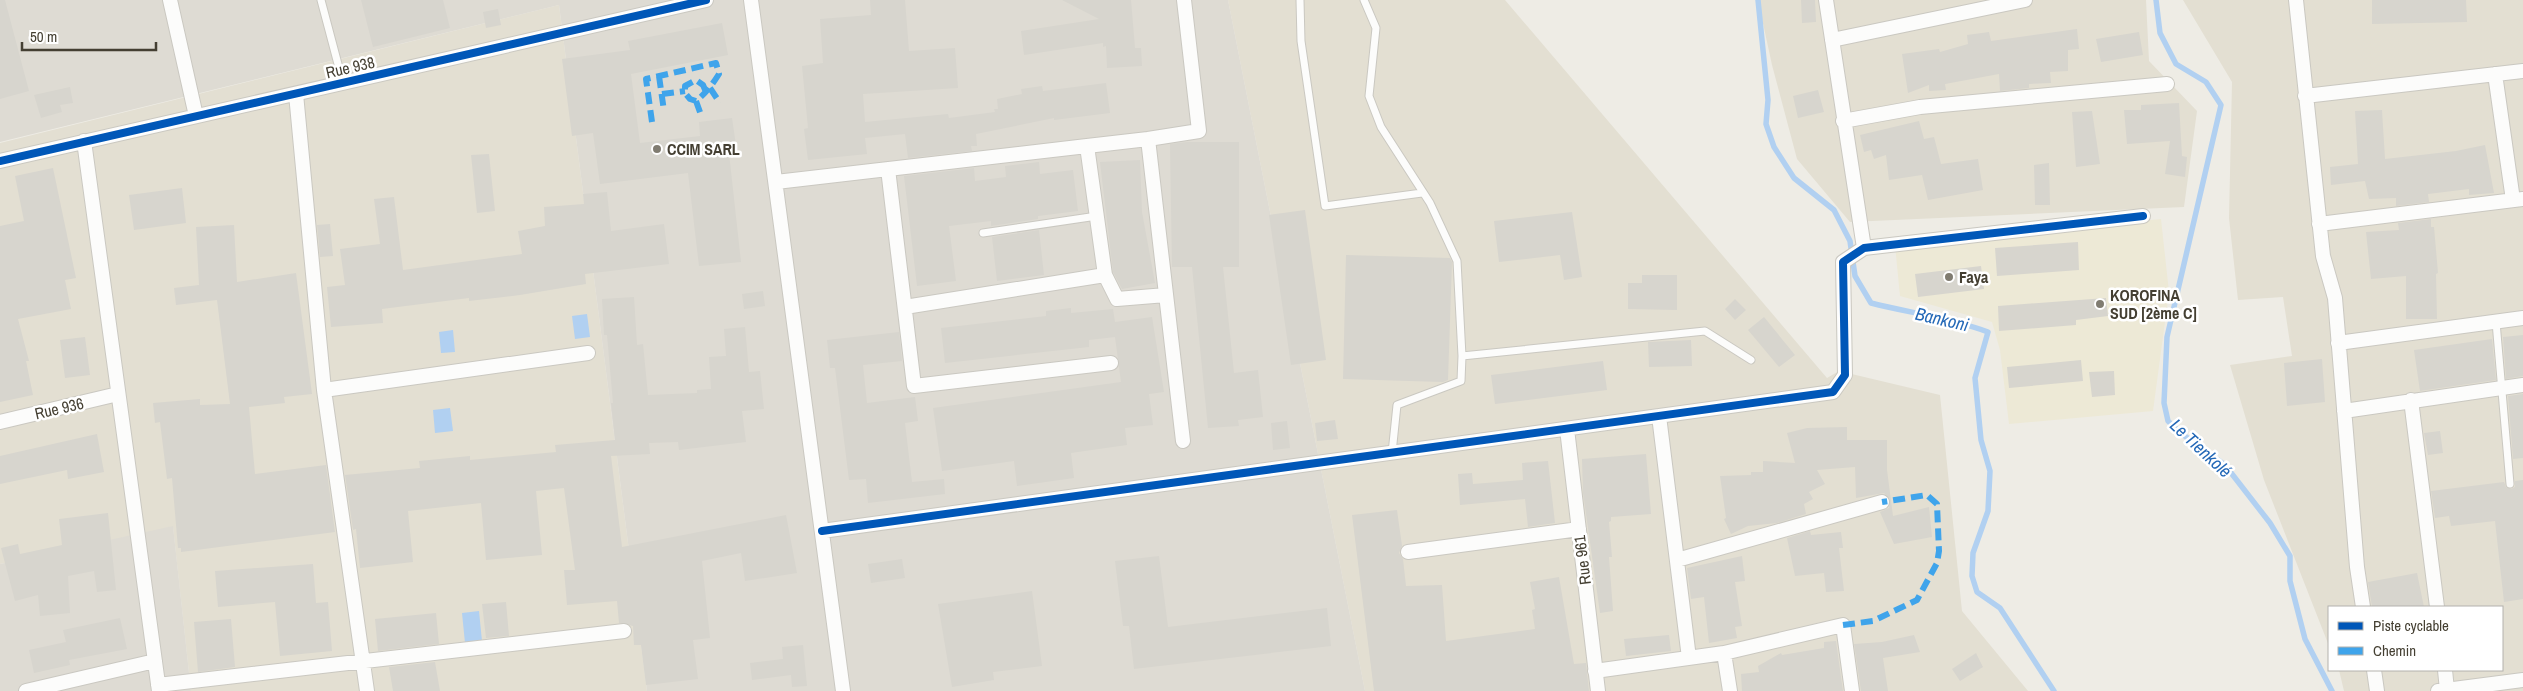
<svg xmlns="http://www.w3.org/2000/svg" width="2523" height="691" font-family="'Archivo Narrow',sans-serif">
<rect width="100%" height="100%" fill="#eeece5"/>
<path fill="#e3dfd2" d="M1228,0h277l322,378 12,-7 101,24 22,216 66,80h-663z
M1758,0h388l3,61 48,50 -13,96 -334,15 -53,-63 -25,-94z
M2183,0h340v691h-179l-5,-21h163v-63h-173v39l-65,-166 -34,-115 62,-9 -9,-59 -45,3 -9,-82 3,-136z
M559,5l88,686h-456l-18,-164 -173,37v-421z"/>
<path fill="#dedbd3" d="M0,0h1228l137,691h-718l-88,-686 -559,137z
M173,526l18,165h-191v-127z"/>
<path fill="#ede9d6" d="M2161,219l8,73 -16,119 -144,13 -9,-74 -8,-28 -92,-26 -5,-51z"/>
<path fill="#b1d0f1" d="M587,314l3,23 -15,2 -3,-23z
M453,330l2,22 -14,1 -2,-21z
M450,408l3,23 -18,2 -2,-23z
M479,611l3,30 -17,2 -3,-30z"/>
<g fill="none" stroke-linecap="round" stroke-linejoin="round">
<path stroke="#b1d0f1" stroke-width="5.5" d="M1758,0l10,100 -2,24 8,23 20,31 40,32 16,31 5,35 16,27c39,10 80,15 117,29l-13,46 6,62 9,31 -2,40 -15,42 -1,23 5,16 23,16 54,83
M2156,0l4,33 16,31 30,18 15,23 -54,232 -3,66 4,18 14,13 43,31 45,58 20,33v25l15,58 27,52"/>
</g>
<path fill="#d7d5ce" d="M0,0h5l24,91 -29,8z
M361,0h82l7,28 -77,19z
M870,0h35l4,51 46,-3 3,40 -95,6 2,28 83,-8 1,4 46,-6 -1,-3h4l-1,-10 25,-5 -1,-5 21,-3 1,5 63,-8 4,30 -56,7v-2l-78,16 1,12h-6l1,5 -64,7 -3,-24 -40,4 2,16 -59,6 -4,-31 4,-1 -6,-62 21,-3 -3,-44 51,-4z
M1062,0h69l4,48h6l1,18 -35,2 -1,-22 -3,1v-4l-79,12 -3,-24 78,-12z
M1801,0h14l1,22 -14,1z
M2372,0h94l1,22 -95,2z
M498,9l3,16 -15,3 -3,-16z
M722,23l6,32 -97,19 9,69 60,-7 -1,-14 33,-4 5,34 -8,1 12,109 -42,4 -11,-93 -88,11 -7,-51 -21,3 -10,-77 68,-9 -2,-9z
M2077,29l2,20 -11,1v21l-18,1 1,11 -22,1v4l-29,3 -1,-17 -54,10 1,6 -17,1v-6l-21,8 -6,-39 37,-5 1,3 28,-8 -1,-9 22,-3 2,9z
M2139,32l4,23 -42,7 -5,-23z
M70,87l3,16 -13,2 2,7 -21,6 -7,-23z
M1818,90l6,22 -26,6 -5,-22z
M2179,103l3,53 5,1 -2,20 -20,-3 5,-33 -43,3 -3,-34h17v-5z
M2382,110l3,49 71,-8 29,-6 9,48 -25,2v-6l-41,5 1,8 -33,4v-8l-27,1 -4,-18 -34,4 -1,-18 28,-3 -3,-53z
M2092,111l8,53 -24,3 -4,-55z
M1919,121l5,18 10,-2 7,27 37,-5 5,31 -55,10 -6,-25 -33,5 -3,-25 -12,4 -3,-9 -7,2 -4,-17z
M1187,142h52v125h-16l11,106 24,-3 5,47 -25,3 1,6 -31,2 -16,-161h-20l-2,-123z
M489,154l6,57 -18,2 -6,-58z
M1140,160l2,52 13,71 -33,6 -9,-17 -13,-110z
M1039,162l1,12 33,-4 5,41 -40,5v3l-47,7v-5l-42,5 7,55 -39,5 -13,-110 70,-8 1,13 31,-4 -1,-11z
M2049,163l1,42h-15l-1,-40z
M53,168l23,110 -11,2 6,29 -53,10 11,42h-3l7,34 -33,7v-176l24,-5 -9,-45z
M182,188l4,35 -52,7 -5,-35z
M607,192l4,39 53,-7 5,40 -84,10 1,10 -66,11 -51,6v-3l-87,11 1,14 -52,4 -4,-40 18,-2 -5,-36 40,-5 -6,-45 20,-2 9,73 119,-16 -4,-23 27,-5 -1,-19 40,-3 -1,-10z
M1305,210l21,150 -35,5 -22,-150z
M1572,212l10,65 -18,3 -4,-25 -61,7 -5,-41z
M2431,219v8h3l4,46 -2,1 1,45h-31v-43l-35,3 -5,-47 33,-2 -1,-7z
M330,224l3,32 -13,1 -3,-32z
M234,225l3,57 59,-9 16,121 -28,3 1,6 -36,4 6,67 71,-9 9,67 -154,20v-4h-3l-6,-70 -5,1 -7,-57 -5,1 -2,-20 47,-4v6l30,-1 -13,-104 -41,5 -2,-17 25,-3 -3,-58z
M1039,230l5,45 -47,6 -5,-44z
M2078,242l1,28 -82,6 -2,-28z
M1346,255l104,3 2,4 -4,118 -5,2 -100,-3z
M1981,266l3,23 -66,8 -3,-23z
M1642,275h35v35l-49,-1v-26h14z
M763,291l2,15 -21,3 -2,-15z
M634,297l3,48 6,-1 5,51 49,-2v-3l14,-1 -2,-32 17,-1 -2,-27 21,-2 4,45 11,-1 4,38 -22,2 4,31 -67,8 -1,-8 -29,1 1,11 -39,2 11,91 164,-32 11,58 -52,8 -4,-28 -39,8 8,77 -17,2 5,39 -52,6 -5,-40h-7l-1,-19 -14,-3 -2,-22 -50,4 -3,-35h11l-11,-82 -28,3 6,64 -56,5 -5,-57 -73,8 5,51 -53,6 -4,-39 -3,1 -8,-55 75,-7 -1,-7 51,-5v4l86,-8 -1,-7 60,-5 -4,-37h2l-6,-68h-3l-2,-36z
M2106,298l2,18 -32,4v5l-77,6 -1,-25z
M1735,299l11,11 -11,10 -10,-11z
M1071,308v5l42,-4 2,13 37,-5 12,75 -15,2 4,31 -28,3 2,17 -56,8 3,25 -57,8 -3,-25 -72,10 -9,-63 188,-26 -6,-45 -26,3v7l-144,16 -4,-35 105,-12v-5z
M1764,317l31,38 -16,12 -31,-37z
M899,332l3,29 -39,4 4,38 48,-6 3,24 -13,2 7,59 32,-3 1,15 -77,9 -2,-24 -17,1 -14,-112h-5l-3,-28z
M2523,335v41l-17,3 -3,-42z
M85,337l5,38 -25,3 -5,-38z
M2492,339l4,41 -76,11 -6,-41z
M1691,340l1,26 -43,1 -1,-25z
M2322,359l3,43 -38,4 -3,-43z
M2081,360l2,21 -74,7 -2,-21z
M1603,361l4,29 -112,14 -4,-29z
M2114,371l1,24 -23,2 -3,-25z
M2523,394v64l-10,1 -5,-63z
M1335,420l3,19 -21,2 -2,-18z
M1287,421l3,27 -17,2 -2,-27z
M1847,427v13h40v30l6,46 36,-9 3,30 -38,7 -14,-32 9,-4 1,-9 -6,-6 -28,5 -1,-31 -38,3 8,14 -16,8 4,7 -9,5 2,10 -29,9 -29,3 -17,8 -7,-15 2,-1 -6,-42 31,-1v-3h12v-11l32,2 -8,-30 20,-5z
M2440,431l3,22 -15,2 -4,-22z
M97,434l7,38 -36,7 -1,-9 -67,14v-28z
M1646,454l5,60 -40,3v4l-2,1 3,35h-3l4,54 -13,2 -17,-120 -1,-34z
M1548,461l7,62 -27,4 -3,-28 -65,6 -2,-31 14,-1 1,11 50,-4 -1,-17z
M2523,480v119l-19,3 -9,-81 -44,5 -2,-10 -14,2 -4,-27 73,-9 2,5 5,2 4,-2v-6z
M1397,510l5,36 -3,7 4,6 3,27 36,-1 4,56 89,-12 -3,-19 3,-1 -5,-27 29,-5 15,87 12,-1 3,28h-215l-22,-176z
M108,513l8,77 -19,2 -3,-21 -26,5 2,37 -30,3 -2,-21 -23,6 -14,-53 17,-4 2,10 42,-9 -3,-26z
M1810,531l1,4 30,-3 2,16h-4l5,43 -18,1 -2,-19 -29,3 -8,-38z
M1159,556l9,71 159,-19 4,38 -197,23 -5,-43h-6l-8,-65z
M1742,556l3,25 -10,1 7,44 -7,1 2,11 -28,5 -5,-46 -13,2 -4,-31z
M902,559l3,19 -34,5 -3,-19z
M313,564l3,39 12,-1 4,49 -52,5 -5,-54 -57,5 -3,-36z
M2417,573l7,34h-52l-4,-25z
M1032,591l10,75 -49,6 1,8 -42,7 -14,-83z
M506,602l3,34 -23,2 -4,-34z
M436,613l3,31 -61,7 -3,-32z
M120,618l7,31 -58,11 1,5 -36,8 -5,-23 37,-8 -3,-12z
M231,619l4,48 -37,5 -4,-50z
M1669,635l2,16 -45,5 -2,-17z
M1914,635l6,17 -37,6 5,33h-27l-7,-47 28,-2z
M1836,641l7,50h-101l-1,-17 18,-2 -1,-6 23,-13 1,2 42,-7v-6z
M803,645l4,41 -15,1 -1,-12 -39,5 -2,-17 33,-4 -1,-12z
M1976,653l7,14 -23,14 -8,-12z
M435,662l5,29h-47l-4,-24z"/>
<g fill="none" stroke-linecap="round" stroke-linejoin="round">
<g stroke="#cac8c1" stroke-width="9">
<path id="service" d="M321,0l22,83
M1300,0l1,41 24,165 97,-13
M1364,0l12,28 -7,68 12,31 49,76 27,58 5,95 243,-25 46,29
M983,233l114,-17
M2496,322l14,162
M1392,453l5,-48 64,-24 1,-25"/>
</g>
<g stroke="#cac8c1" stroke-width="16">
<path id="minor" d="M170,0l26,116
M751,0l92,691
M1826,0l38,248
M2296,0l27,256 12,42 22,269 6,40
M1832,40l193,-40
M2495,74l18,126
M296,94l28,296 43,301
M2305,96l218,-25
M1843,121l77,-14 247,-23
M1148,139l51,-8 -15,-131
M84,141l75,550
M1087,146l61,-7 35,302
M0,161l706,-161
M888,169l26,217 197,-23
M776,182l311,-36 18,129 12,24 49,-4
M2319,224l204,-25
M905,307l200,-32
M2338,343l185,-25
M324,390l264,-37
M2411,400l26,207
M2344,411l179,-26
M1659,416l30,242
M0,422l118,-28
M1567,429l31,262
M822,531l1011,-139 12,-17 -2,-113 21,-14 279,-32
M1408,552l171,-23
M1677,560l205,-58
M1724,653l6,38
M2374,670l3,21
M2445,670l2,20
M1595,671l129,-18 119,-28 9,66
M158,685l466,-54
M26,691l129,-30
M2438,691l85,-11"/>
</g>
<use href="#service" stroke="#fcfcfb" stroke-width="7"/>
<use href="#minor" stroke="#fcfcfb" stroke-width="14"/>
<path stroke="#3fa4eb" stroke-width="6" stroke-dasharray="12 6" stroke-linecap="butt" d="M659,76l5,35
M710,88l10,15
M662,94l23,-3
M696,101l5,14
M652,122l-6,-43 70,-16 3,11c-7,11 -13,19 -23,27l-6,-2 -5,-6v-7l11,-6 7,5 3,7
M1843,625l30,-4 44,-21 20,-37 2,-12 -2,-47 -10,-9 -45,7"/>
<g stroke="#fff" stroke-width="11">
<path id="cycleway" d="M0,161l706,-161
M822,531l1011,-139 12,-17 -2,-113 21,-14 279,-32"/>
</g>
<use href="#cycleway" stroke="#0057b8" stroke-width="8"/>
</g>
<g fill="#807c71" stroke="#fff" stroke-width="2">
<circle cx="657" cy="149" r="5"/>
<circle cx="1949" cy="277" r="5"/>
<circle cx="2100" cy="304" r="5"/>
</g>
<g text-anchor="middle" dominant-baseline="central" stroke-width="5" stroke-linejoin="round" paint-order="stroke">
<g font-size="16" fill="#443f32" stroke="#fff">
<text transform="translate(350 67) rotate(-13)">Rue 938</text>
<text transform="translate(59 408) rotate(-13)">Rue 936</text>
<text transform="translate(1582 560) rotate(-97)">Rue 961</text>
</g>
<g font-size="16" font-weight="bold" fill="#443f32" stroke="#fff" text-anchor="start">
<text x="667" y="149">CCIM SARL</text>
<text x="1959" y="277">Faya</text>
<text x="2110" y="295">KOROFINA<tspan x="2110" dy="18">SUD [2ème C]</tspan></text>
</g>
<g font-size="18" font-style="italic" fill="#2368b7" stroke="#fff">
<text transform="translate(1942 319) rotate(13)">Bankoni</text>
<text transform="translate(2201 448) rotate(43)">Le Tienkolé</text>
</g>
</g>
<rect x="2328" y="606" width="175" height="65" fill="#ffffff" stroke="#b4b2ad"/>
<rect x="2338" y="622" width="25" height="8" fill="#0057b8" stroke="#b4b2ad"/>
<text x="2373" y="631" font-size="15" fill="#443f32">Piste cyclable</text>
<rect x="2338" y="647" width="25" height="8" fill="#3fa4eb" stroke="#b4b2ad"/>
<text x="2373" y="656" font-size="15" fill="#443f32">Chemin</text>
<path d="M22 42v8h134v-8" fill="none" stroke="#443f32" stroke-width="2.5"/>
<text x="30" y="42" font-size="15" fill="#443f32" stroke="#ffffff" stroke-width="4" paint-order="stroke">50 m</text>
</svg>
